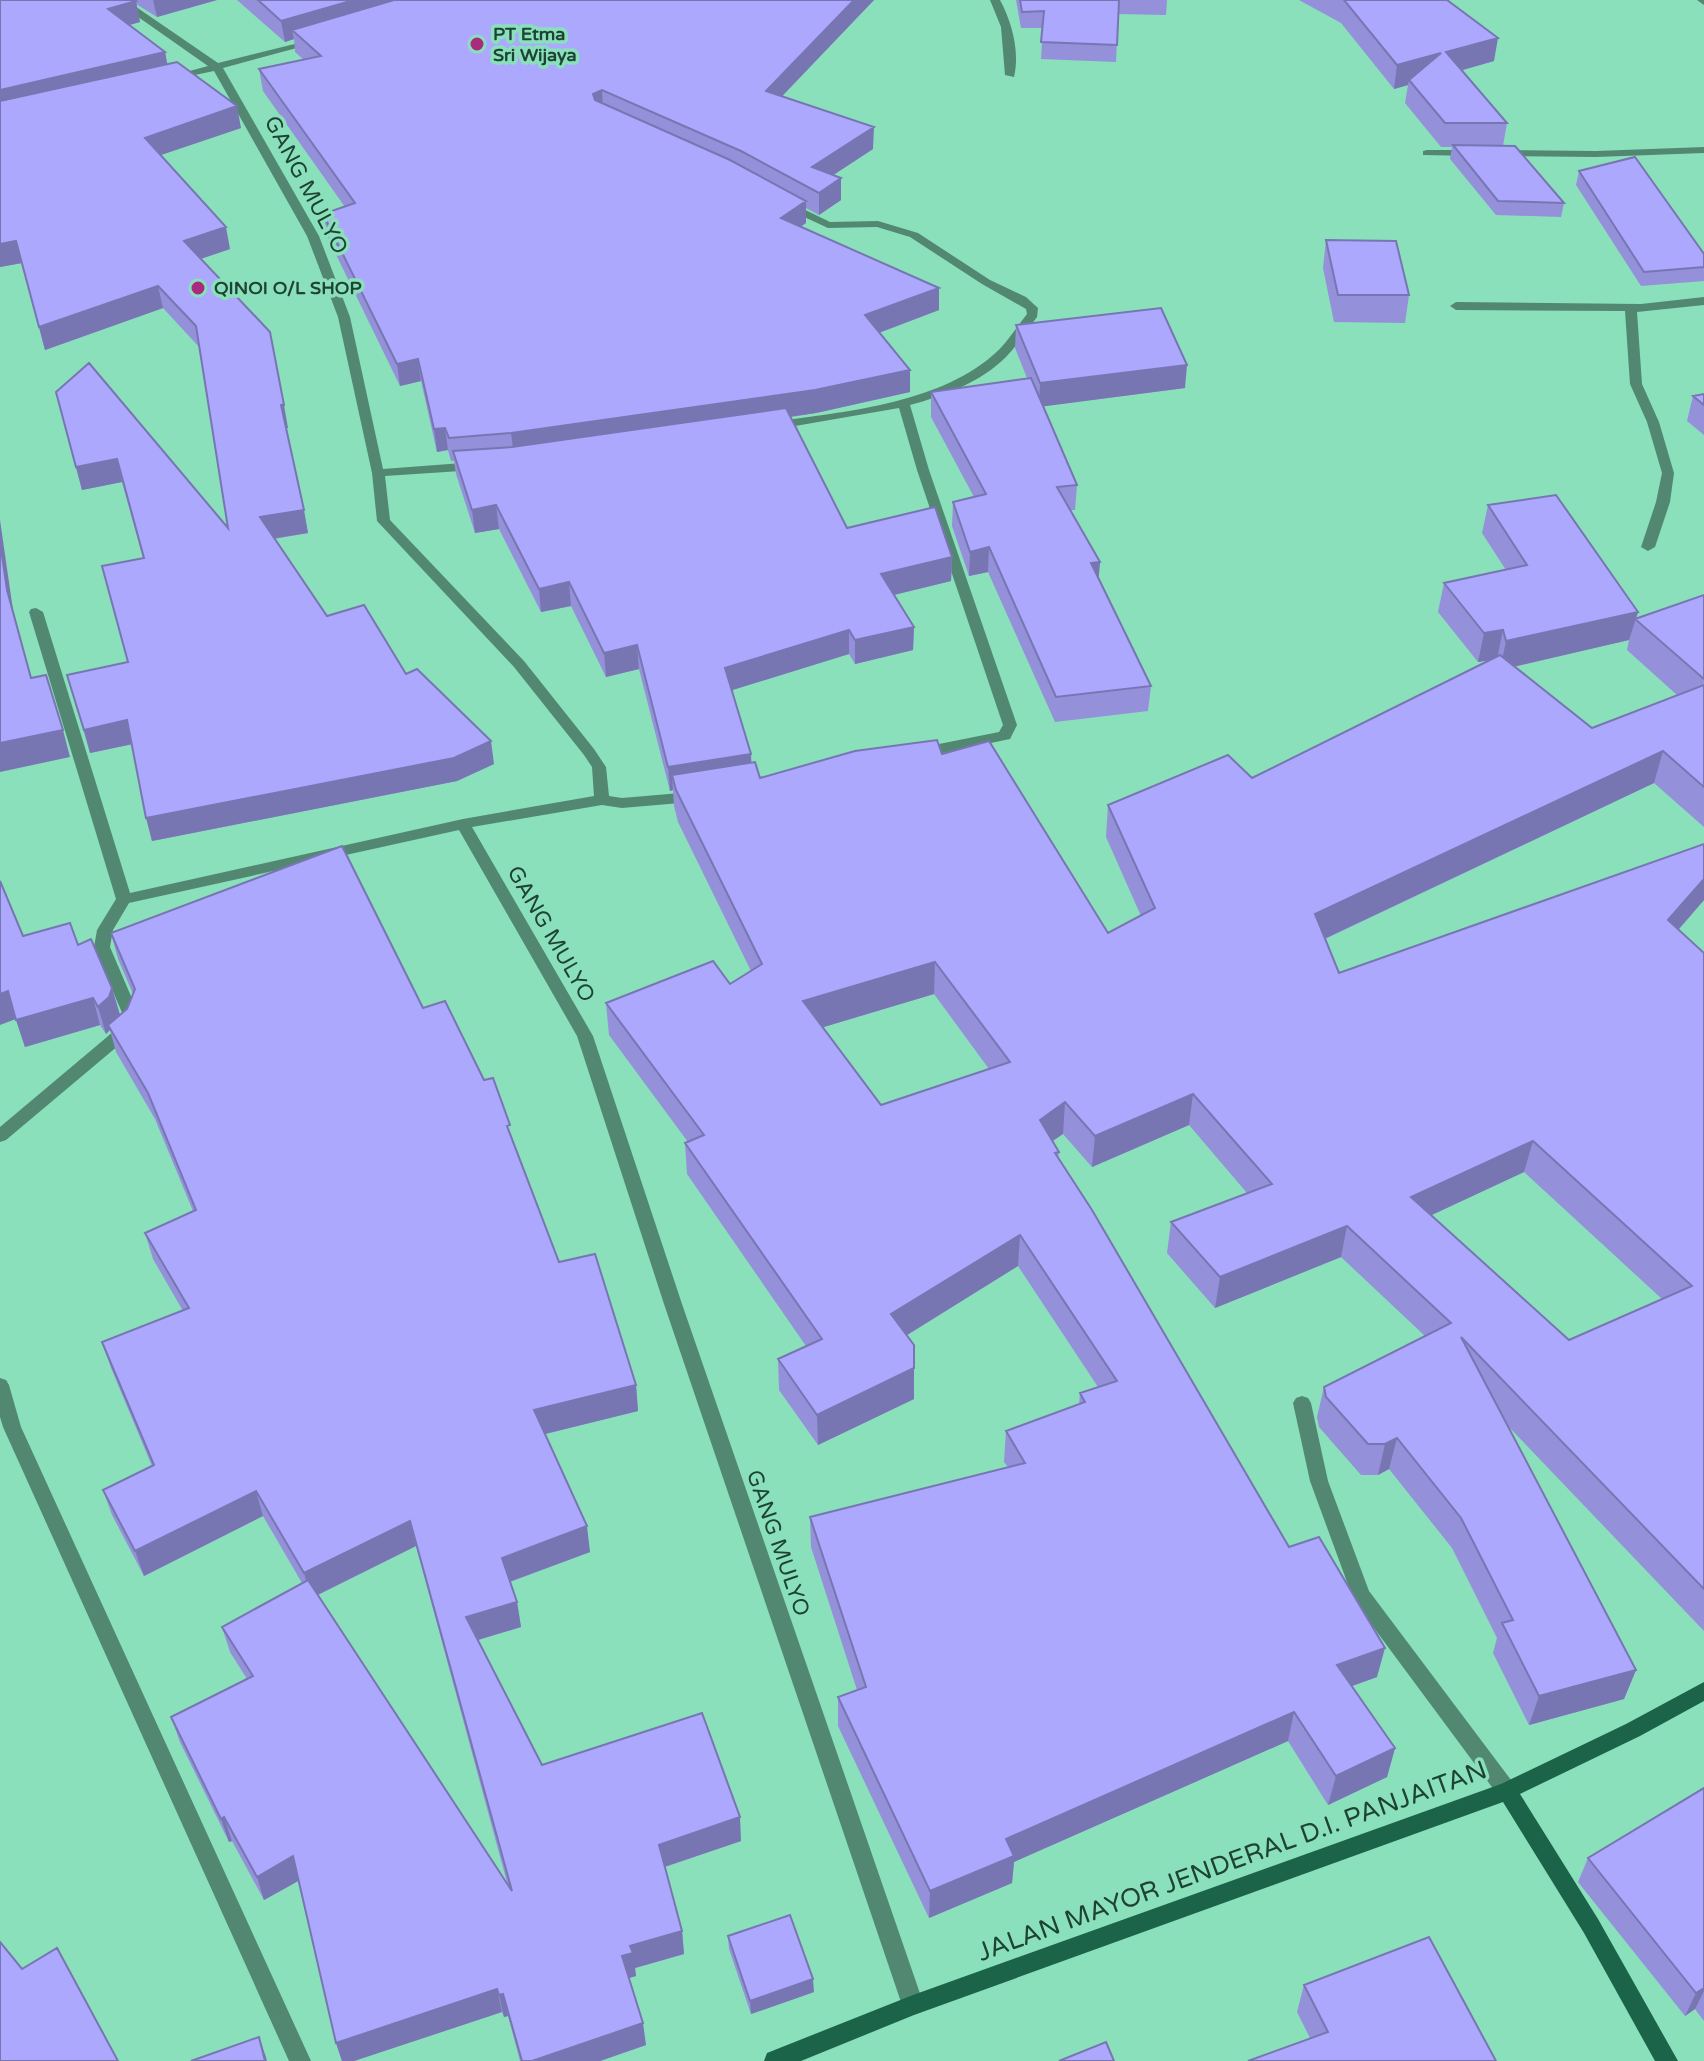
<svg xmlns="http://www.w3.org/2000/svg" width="1704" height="2061" font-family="'Varela Round',sans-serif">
<rect width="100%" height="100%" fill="#89e0bb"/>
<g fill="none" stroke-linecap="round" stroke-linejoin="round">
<path fill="#528871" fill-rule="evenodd" d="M114,0h12l92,63 101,-25v4l-96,26 96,168 31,81 33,152 93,-7 6,4 -6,4 -91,6 5,44 134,141 70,88 12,18 3,29 13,2 70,-6 7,5 -7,5 -70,6 -20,-3 -130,22 121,209 89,268 242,701 -3,7 -8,3 -8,-3 -3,-7 -238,-701 -87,-268 -118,-206 -330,73 -16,27 -3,17 29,68 -7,18 -13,12 -113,95 -6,2v-15l107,-90 12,-11 4,-11 -29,-68 3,-17 19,-31 -87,-287 2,-3 5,-1 7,4 87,281 333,-74 131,-23 -2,-29 -8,-12 -70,-88 -137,-146 -5,-48 -34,-156 -31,-81 -93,-165 -43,9v-4l37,-10z
M990,0h10c12,22 20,52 14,77l-9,-2 -4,-48z
M1697,0h7v5z
M1704,147v6l-108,4 -95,-1 -6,-3 6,-3 95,1z
M1427,150h46l6,3 -6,3 -50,-1v-4z
M785,204h8l37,18 48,-1 40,12 72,47 36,17 12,11 -1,9c-10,13 -19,27 -31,40 -25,25 -62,39 -96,48l19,65 88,255 -7,14 -91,19 -7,-5 7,-5 80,-16 4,-7 -86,-255 -18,-62 -127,22 -6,-4 6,-4c71,-10 164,-18 220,-66 14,-11 24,-28 35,-42l-1,-5 -44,-25 -72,-47 -33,-10 -49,1 -43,-20z
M1704,297v8l-67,7 5,72 17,38 15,51 -4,29 -15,45 -7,4 -7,-4 15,-45 6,-29 -15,-51 -17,-38 -5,-73 -169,-1 -6,-4 6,-4 185,2z
M0,1378l6,2 3,5 12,42 290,634h-22l-286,-634 -3,-10z
M1302,1396l6,2 3,5 17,78 41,110 145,193 3,7 -3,7 -7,2 -7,-2 -146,-197 -44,-120 -17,-78 3,-5z"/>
<path fill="#1b644a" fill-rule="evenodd" d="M1704,1682v19l-64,35 -120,58 78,125 80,142h-23l-71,-128 -81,-131 -589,213 -113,46h-37l3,-8 146,-58 588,-211 125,-60z"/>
</g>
<path fill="#9490da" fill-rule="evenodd" d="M0,0h217l-60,17 -21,-13 4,18 -11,3 36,27 2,12 74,64 -80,27 69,94 -29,10 87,169h-2l22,105 -34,6 53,77 79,58 88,90 -37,17 -305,60 -20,-97 -42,9 -23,-78 60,-13 16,-104 -21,-76 -40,8 -26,-98 172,136 -28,-180 -37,-40 -118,42 -23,-87 -22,4z
M237,0h637l-92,96 91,53 -40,26 8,3v22l-22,15 -13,-7v15l-5,3 138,84 -60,23 31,59 -94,21 -25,4 56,111 105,29 -1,24 -57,14 20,32 -1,23 -58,14 -6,-10 -117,36 19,72 9,16 182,-24 166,179 33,-17 -35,-79 2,-32 144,-27 238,-118 -12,2 -40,-50 6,-29 62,-13 -24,-37 6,-28 150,107 -2,7 68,-24v232l-50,-44 -329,156 14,34 365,-129v56l-26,30 26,23v678l-197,-206 129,245 -12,29 -95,26 -36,-72 4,-15 -45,-90 -63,-79 -11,6h-17l-42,-48 -2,-10 7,-30 101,-51 -84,-79 -126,51 -48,-55 4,-31 76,-29 -58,-68 -97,42 -29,-33 -11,7 7,11 -1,6 231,389 88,130 -25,9 43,62 -8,29 -59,28 -40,-64 -274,121 -2,21 -83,35 -91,-192v-29l19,-7 -46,-143 -1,-30 198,-50 -4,-5 2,-31 73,-26 1,-12 18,-6 -80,-121 -111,69 7,64 -96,46 -39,-55 -1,-31 28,-13 -119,-172 -2,-31 3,-1 -79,-107 -3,-32 124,-19 21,-13 -73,-149 -4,-16 -1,-16 -3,1 -31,-122 -33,8 -35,-71 -30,6 -42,-83 -24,4 -19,-59 -2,-13h-3l-3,-11 -11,2 -16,-71 -21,5 -73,-150 -4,-22 22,-7 -82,-116 -4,-22 45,-9 -9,-8 -1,-13 -9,3zM1629,640l-2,10 50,45 -85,33 -78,-62zM934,994l55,75 -108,36 -58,-78zM1524,1172l138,127 -93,41 -138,-125z
M1016,0h151l-1,15 -48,-1 -2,48 -75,-3 2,-31h-22z
M1299,0h148l47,61 -33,9 46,53 -4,23 61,57 -3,14 -65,-2 -46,-56 2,-12h-11l-36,-44 3,-18 -14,4 -53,-66z
M1579,171l125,83v27l-63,5 -65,-101z
M1326,240l83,55 -4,28 -71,-1 -11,-54z
M1016,325l169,63 -142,18 34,79 -2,25h-5l30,52 -2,16 53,108 -3,25 -93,11 -67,-150 -19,4 -17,-50 1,-24 21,-5 -43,-80v-25l96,-14 -12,-30z
M1704,394v41l-17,-14 6,-25z
M111,933l312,75 89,132 47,122 77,123 2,26 -93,23 45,118 -80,30 7,20 4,25 -43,13 64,125 199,76 -76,26 17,64 2,23 -49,14 1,8 -7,2 17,67 -46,16h-80l-12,-45 -4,1 -2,-5 -148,49h-12l-6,-18 -38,-162 -34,19 -32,-59 -3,1 -49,-100 -9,-25 76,-38 -17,-27 -8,-25 80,-44 -39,-67 -119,60 -32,-61 -9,-25 49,-24 -41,-98 -9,-26 81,-31 -30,-52 -8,-26 48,-22 -38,-92 -39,-67 -6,-22 -4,4 -6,-9 -75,22 -9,-28 7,-83 55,9 34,43 8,27 7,-6 6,-15 -15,-35zM416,1546l92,340 -190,-291z
M1704,1788v233l-9,-12 -10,7 -107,-134 10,-24z
M728,1936l86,56 -63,22 -22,-65z
M1304,1985l192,76 -186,-23 -13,-26z"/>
<path fill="#7876b2" d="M153,0h64l-60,17z
M354,0h75l-137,30 2,9 -9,3 -4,-21z
M854,0h20l-107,112 -1,-21z
M136,1l4,21 -28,8 -4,-21z
M1498,38l-4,23 -52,15 4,-24z
M165,52l4,21 -169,40v-23z
M1441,53l-32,27 -1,5 -14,4 3,-24z
M602,90l1,21 -8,4 -2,-21z
M237,106l4,22 -92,31 -4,-21z
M874,127l-1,22 -61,40v-22z
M841,178v22l-22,15v-22z
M806,201v22l-24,17 -1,-22z
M226,227l4,22 -42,14 -4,-22z
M16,241l6,22 -22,4v-23z
M158,286l5,22 -118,42 -6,-23z
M939,288v22l-74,28v-23z
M418,359l3,22 -21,5 -3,-22z
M1187,365l-2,23 -146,19 1,-24z
M910,370v22l-94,21 -302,43 -3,-23z
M281,405h3l4,23h-3z
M445,428l3,22 -11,2 -3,-23z
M117,459l5,23 -40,8 -6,-23z
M496,505l3,24 -24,4 -3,-23z
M304,510l4,23 -44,7 -4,-23z
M0,520l14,97 -7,-27 -7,-48z
M989,547l-1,25 -19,4 1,-24z
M952,557l-1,24 -70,17v-24z
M1100,562l-2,24 -7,-23z
M569,582l2,24 -30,6 -2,-23z
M1638,612l-9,28 -129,30 6,-29z
M914,627l-1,23 -58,14v-24z
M849,630v24l-123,38 -1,-24z
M1503,630l-6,29 -19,3 6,-29z
M637,645l2,24 -33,8 -2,-24z
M127,720l6,24 -43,9 -6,-23z
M63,730l7,27 -70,15v-29z
M491,741l3,23 -37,17 -305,60 -6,-23z
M1663,751l-9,32 -345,163 6,-32z
M751,754l1,24 -80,-3 1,15 -3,1 -2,-24z
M1704,879v21l-45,52 9,-32z
M935,962l-1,32 -130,39 -1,-32z
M112,988l8,27 -12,10 2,5 -4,4 -8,-27z
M8,991l8,28 -16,6v-31z
M93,998l7,27 -75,22 -9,-27z
M1193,1094l-4,31 -97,42 3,-31z
M1065,1102l-2,32 -25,17 2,-31z
M1533,1141l-9,31 -120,56 7,-31z
M1347,1226l-6,31 -126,51 5,-31z
M1020,1235l-2,31 -127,79v-31z
M914,1368v31l-96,46 -1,-30z
M636,1385l2,26 -101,25 -3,-26z
M1397,1438l-8,31 -11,6 7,-31z
M256,1491l7,25 -119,60 -9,-25z
M410,1521l6,25 -105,52 -7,-25z
M587,1526l3,26 -84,31 -4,-25z
M517,1602l4,25 -50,15 -5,-25z
M1385,1648l-8,29 -47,17 7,-29z
M1636,1670l-12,29 -95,26 10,-29z
M1294,1712l-6,29 -274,121 -2,21 -83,35 1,-27 76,-52z
M1395,1748l-8,29 -59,28 8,-29z
M224,1817l8,24 -3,1 -8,-23z
M740,1817l1,24 -80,27 -2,-23z
M293,1856l7,24 -36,20 -7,-23z
M682,1931l2,23 -49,14 1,8 -10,3 -4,-23 8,-10z
M813,1979l1,13 -63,22 -1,-13z
M1704,1988v3l-9,18 -10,7 11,-23z
M497,1989l5,23 -148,49h-12l-6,-18z
M503,1994l5,22 -4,1 -5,-22z
M643,2023l3,22 -46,16h-68z
M259,2037l7,20 1,4h-2z"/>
<path fill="#aca8fe" stroke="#7876b2" stroke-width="2" fill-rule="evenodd" d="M0,0h134l2,1 -28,8 57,43 -165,38z
M258,0h96l-73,21z
M394,0h460l-88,91 108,36 -62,40 29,11 -22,15 -78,-42 -139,-61 -9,4 2,6 135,60 76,41 -25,17 158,70 -74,27 45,55 -95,20 -304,43 -62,5 -4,-10 -11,1 -16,-70 -21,5 -74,-150 32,-11 -96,-134 62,-13 -29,-26z
M1020,0h99l-2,45 -76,-3 3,-31 -22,1z
M1344,0h103l51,38 -52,14 61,71h-62l-36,-43 32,-27 -44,12z
M177,62l60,44 -92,32 81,89 -42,14 86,91 14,73h-3l23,105 -44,7 67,99 37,-11 42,69 11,-5 74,72 -37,17 -308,60 -19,-98 -43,10 -17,-55 61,-13 -26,-96 42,-8 -27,-99 -41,8 -20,-75 33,-29 139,165 -32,-202 -38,-40 -119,41 -23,-86 -16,3v-143z
M1453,145l62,1 49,57 -66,-2z
M1635,157l69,97v13l-60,5 -65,-101z
M1326,240l70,1 13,54h-71z
M1161,308l26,57 -147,18 -24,-58z
M1031,378l46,107 -20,2 43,75 -9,1 60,123 -95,11 -67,-150 -19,5 -17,-50 33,-8 -55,-102z
M1704,394v11l-11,-9z
M786,408l61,120 88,-21 17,50 -71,17 33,53 -59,13 -6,-10 -124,38 26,86 -83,13 -31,-122 -33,8 -35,-71 -30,7 -43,-84 -24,5 -19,-59 59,-4z
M1556,495l82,117 -132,29 -3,-11 -19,3 -40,-50 83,-18 -39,-60z
M0,542l7,48 24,88 15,-3 17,55 -63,13z
M1704,595v84l-69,-60z
M1500,655l92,73 112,-43v102l-41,-36 -348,163 24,59 365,-129v35l-36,41 36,33v636l-243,-252 175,333 -97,26 -37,-73 11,-3 -52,-102 -64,-80 -12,6h-17l-42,-47 -2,-10 127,-64 -104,-97 -127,51 -49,-55 101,-38 -79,-90 -98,42 -30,-34 -25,18 19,32 -4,1 37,57 197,337 30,-10 66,111 -48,17 58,83 -59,28 -42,-64 -288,127 8,17 -84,35 -92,-194 28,-10 -56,-170 215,-54 -19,-32 79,-29 -5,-9 37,-12 -97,-146 -129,79 23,31v23l-97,47 -39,-56 44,-20 -137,-196 19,-8 -98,-132 107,-42 17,23 32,-20 -86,-174 -4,-15 83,-13 5,16 95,-27 82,-11 5,14 47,-13 119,192 47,-25 -47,-103 120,-50 24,23zM935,962l75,100 -129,43 -78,-104zM1533,1141l159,145 -123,54 -158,-143z
M342,846l81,162 22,-7 39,79 9,-2 17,47 -3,1 52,136 36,-8 41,131 -102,25 53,116 -85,32 15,44 -51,15 76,148 160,-52 38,104 -81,28 23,86 -52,15 3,7 -11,3 21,67 -111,38h-10l-19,-67 -4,1 -2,-6 -161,54 -43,-187 -36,21 -33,-60 -3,2 -50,-102 82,-41 -31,-49 86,-47 204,311 -102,-370 -106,52 -48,-82 -121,60 -32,-61 51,-25 -52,-123 87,-34 -44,-75 51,-23 -48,-117 -40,-68 19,-16 8,-20 -24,-56z
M0,881l23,55 47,-13 8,22 13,-6 21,49 -3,9 -11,10 -5,-9 -77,22 -8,-29 -8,3z
M1704,1788v200l-8,5 -108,-135z
M790,1915l23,64 -63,22 -22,-65z
M1429,1937l67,124h-248l80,-29 -24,-47z
M0,1942l22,27 35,-21 61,113h-118z
M259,2037l6,24h-74z
M1106,2042l8,19h-55z"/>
<g fill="#a82b7d" stroke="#89e0bb" stroke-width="3">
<circle cx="477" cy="44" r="8"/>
<circle cx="198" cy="288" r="8"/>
</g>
<g text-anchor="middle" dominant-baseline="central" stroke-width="7" stroke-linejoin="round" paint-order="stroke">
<g font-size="18" font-weight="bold" fill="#1e4334" stroke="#89e0bb" text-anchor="start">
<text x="493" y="34">PT Etma<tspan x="493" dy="21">Sri Wijaya</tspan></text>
<text x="214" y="288">QINOI O/L SHOP</text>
</g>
<g font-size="22" fill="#1e4334" stroke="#89e0bb">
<text transform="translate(306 185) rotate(62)">GANG MULYO</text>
<text transform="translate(551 934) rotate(60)">GANG MULYO</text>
<text transform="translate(778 1543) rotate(71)">GANG MULYO</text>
</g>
<g font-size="26" fill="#1e4334" stroke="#89e0bb">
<text transform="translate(1232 1861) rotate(-20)">JALAN MAYOR JENDERAL D.I. PANJAITAN</text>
</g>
</g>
</svg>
